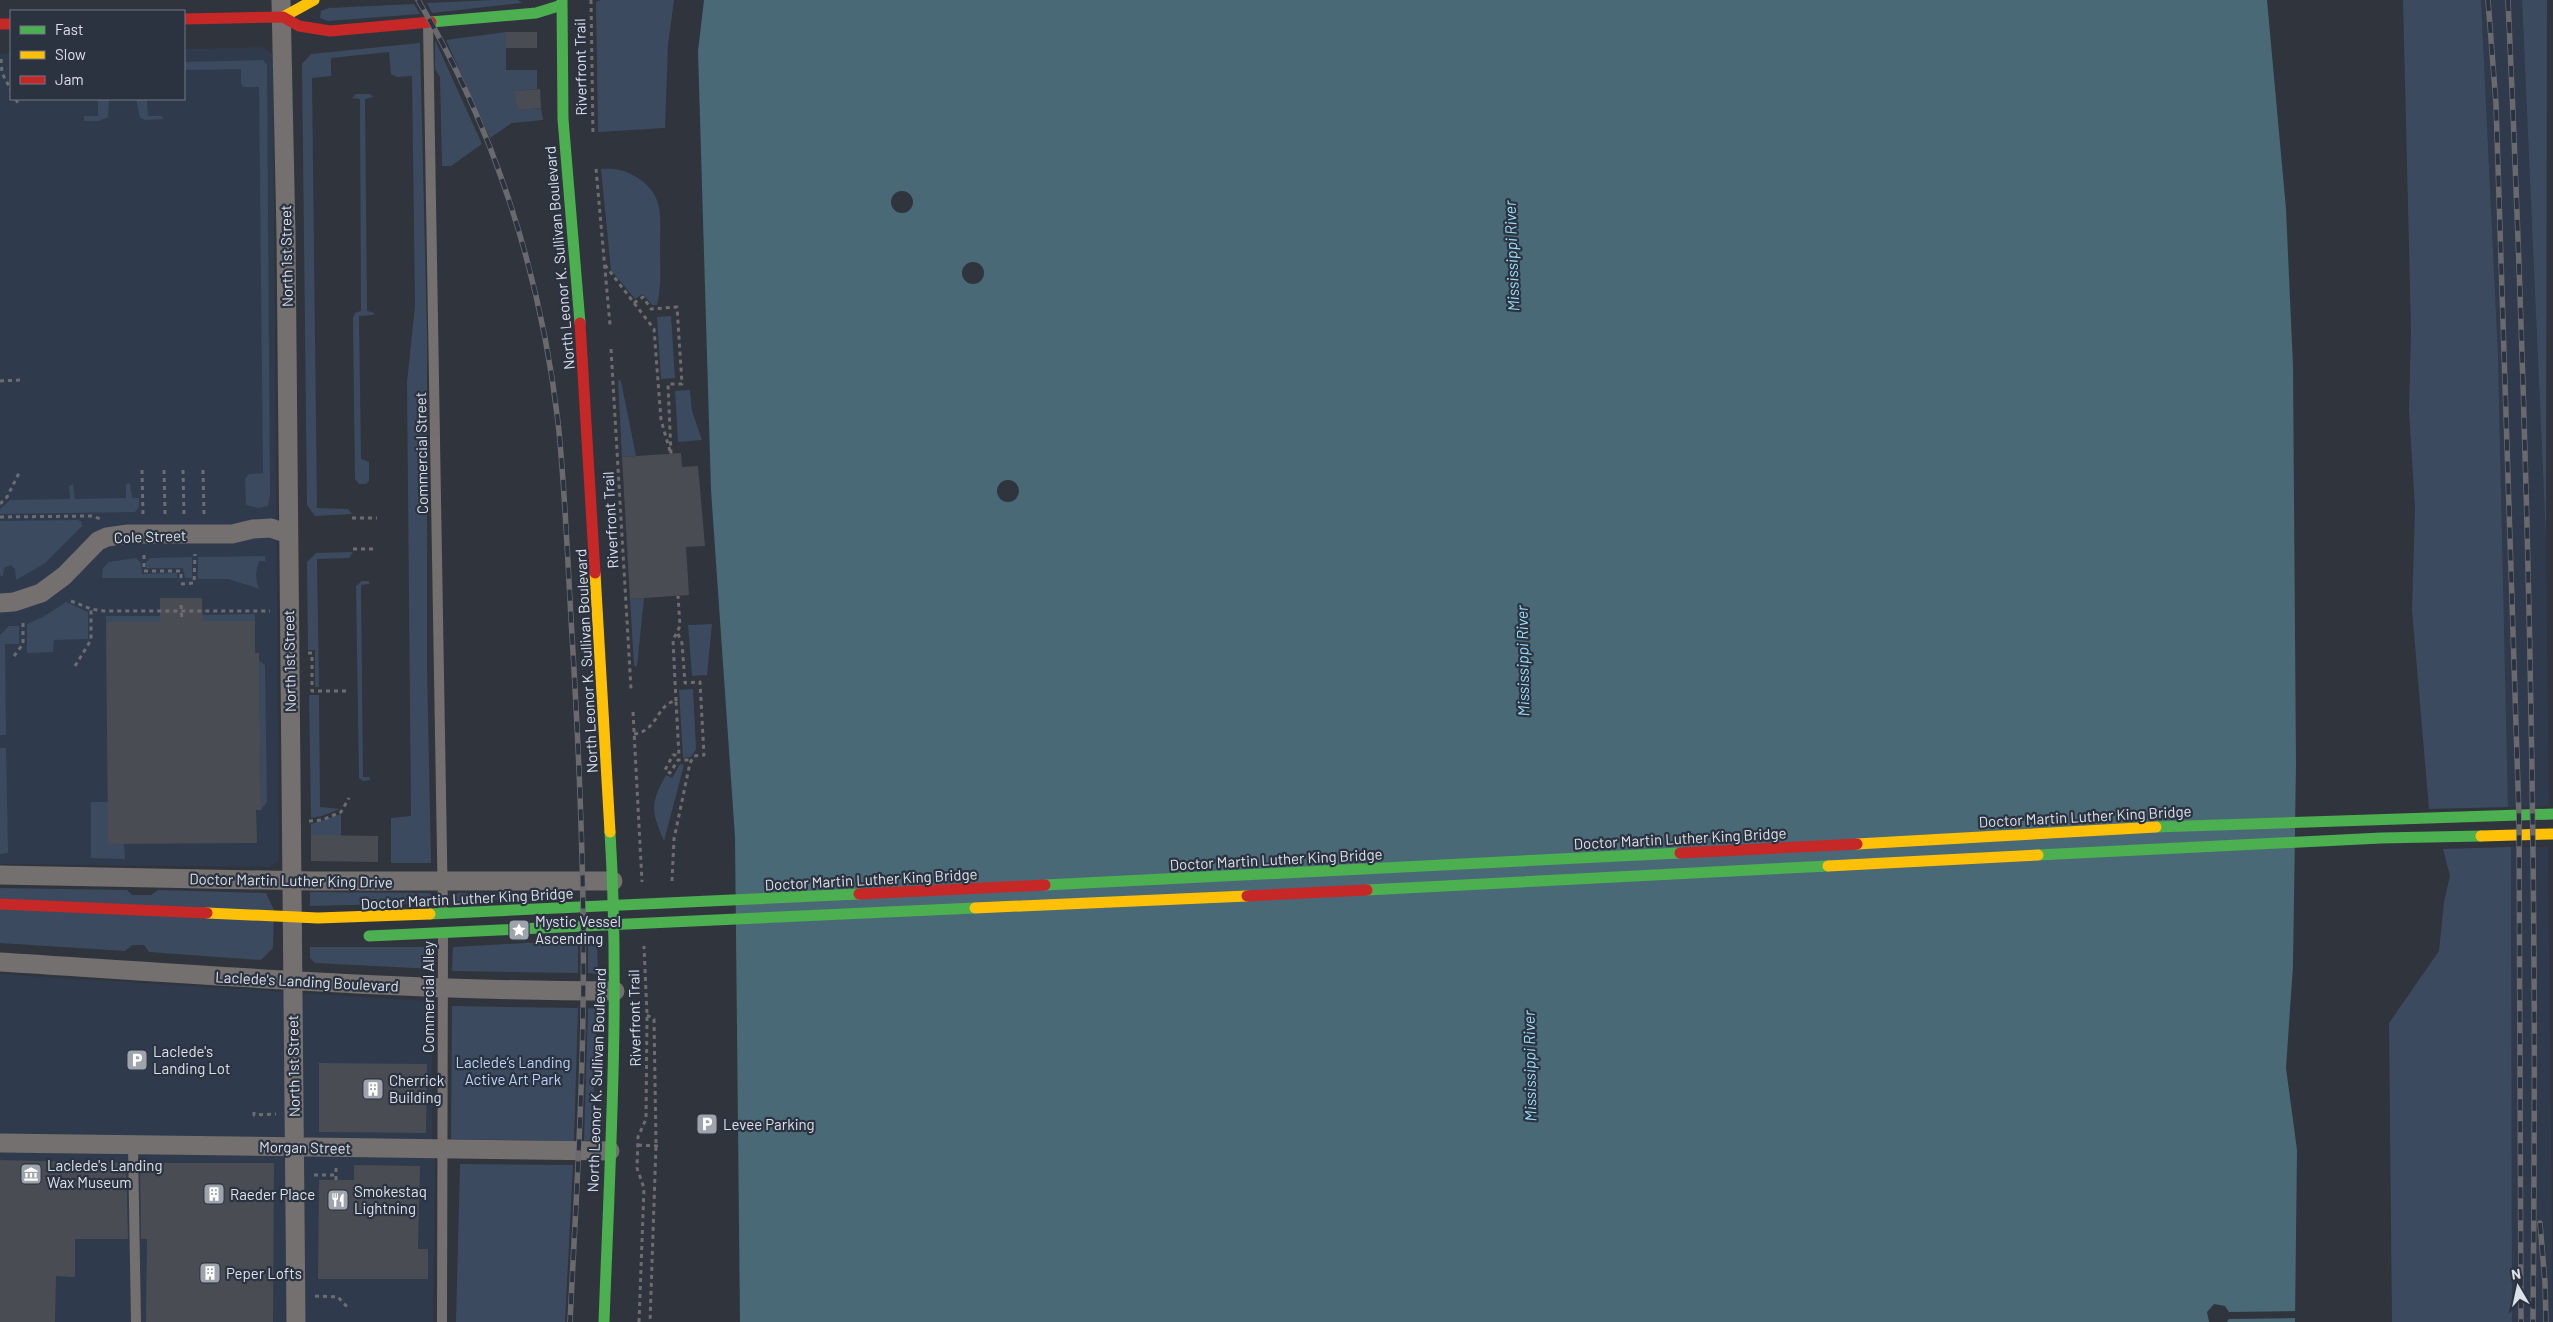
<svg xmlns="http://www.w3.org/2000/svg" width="2553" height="1322" font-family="Barlow,sans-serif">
<rect width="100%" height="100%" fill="#30343c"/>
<path fill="#2f3a4c" d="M2481,0h41l24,539 3,267 -41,1 -10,-451z
M263,47l9,7 1,7 6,800 -10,6 -269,-3v-810l11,-1v46h173v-50z
M2511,847h37l5,475h-41z
M0,974l430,27 2,5v128l3,31 -2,157h-433z"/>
<path fill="#3c4a5f" d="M492,0h26l4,3 -90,10 -5,-10z
M601,0h73l-6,45 -3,83 -67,4 -2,-130z
M2403,0h78l17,356 10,451 -79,2 -17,-199 3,-102 -6,-98 2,-81z
M2522,0h25l-1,539z
M414,4l6,10 -92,7 -8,-3 1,-7 8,-3z
M506,32v38h31v19l-21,2 1,19 24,-2 2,12 -31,3 -22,15 -44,-98z
M435,40l47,104 -31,22h-9l-2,-89 -5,-8z
M420,43l7,290v334l4,196h-40v-45l20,-2 -4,-434 8,-76 -3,-230 -15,1 -6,-3 -2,-22 -58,6v18l-19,2 5,430 31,1 4,5 -37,2 -8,-11 -5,-441 9,-10z
M263,60l4,5 3,430 -2,11 -10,2 -12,-3 -1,-26 4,-5 14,-1 -4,-386h-15l-3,-3v-15l-57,1v-8z
M356,94h14l3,3 -8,2 2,212 8,2 -2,2 -14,1 2,143 8,3v19l-3,3h-7l-4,-5 -2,-161 2,-5 6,-2 -1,-212 -8,-1z
M98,99h11l-1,18 -9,4h-15v-5h14z
M136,99h11l1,17h14l1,3 -18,1 -5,-2z
M601,169c15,-1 24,1 37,9 27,18 22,39 22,69 0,19 2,39 -3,58h-5l-9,-11 -8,5 -24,-29z
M671,316l4,62 -14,1 -4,-62z
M618,380l3,1 15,75 -14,1z
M690,390l2,21 10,29 -24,2 -3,-51z
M130,483l2,15h7v9l-4,5 -135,2v-5l10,-9 60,-1 -1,-13 4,-2 2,15 51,-1v-14z
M77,520l4,1 1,5 -37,37 -29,17 -1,-11 -4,-4 -7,3 -1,9 -3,-2v-54z
M353,552l-4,6 -32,1 2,128h-4v-37h-7l-1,-88 9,-9z
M265,556v5h-5c-5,6 -5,23 0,28l-32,-10h-30v-22z
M192,557v21h-7l-2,-10h-37v-6l5,-4z
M136,558l5,5 1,11 35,-1v5h-75l1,-10 6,-6z
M362,581h7v3l-8,1 2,192h6l1,3 -7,1 -4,-3 -3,-192z
M644,598l-7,68h-3l-4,-67z
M66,602l22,10v27l-34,1 -1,12 -26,1v-29l16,-7z
M255,614v7h-52v-6z
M106,616h54v6h-54z
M712,624l-5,51 -15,1 -4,-51z
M9,626h10v18h-14l1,91h-6v-100z
M259,661l6,4 2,137 -6,8z
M693,689l3,60 -5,8 -8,1 -4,-68z
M309,695h10l1,112 20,2 -18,7 -11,2z
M0,748h6l2,105 -8,1z
M680,764l4,1 -20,76c-13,-31 -14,-37 2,-66l6,3z
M91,802h17v42h16l1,15 -34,-1z
M341,814v22h-30v-12z
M2511,847l1,475h-120l-3,-299 50,-72 5,-49 6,-26 -7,-27z
M0,888l127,2 5,5h19l7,-5 108,3 8,17 -1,38 -12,12 -112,-8 -5,-7h-12l-7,6 -125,-8z
M310,892l119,1 5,3v7l-124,3z
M458,893l120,2 -124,7v-6z
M597,939l1,35 -10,-1v-33z
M578,940v33l-126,-2 1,-24z
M310,947h124v22l-119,-6 -5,-5z
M452,1006l126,2 -4,133 -123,-2z
M588,1008l9,1 -5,131 -8,1z
M460,1164l113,1 -8,157h-109z"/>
<path fill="#496977" d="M704,0h1563l19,209 7,157 3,397 -3,203 -7,102 11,82 -2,172h-1555l-5,-485 -24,-347 -13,-439z"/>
<path fill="#30343c" d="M891 202a11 11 0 1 1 22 0a11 11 0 1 1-22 0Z
M962 273a11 11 0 1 1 22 0a11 11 0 1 1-22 0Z
M997 491a11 11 0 1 1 22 0a11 11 0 1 1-22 0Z
M2214,1304l11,2 4,6 68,-1v7l-68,1 -2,3h-18l-2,-10z"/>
<path fill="#494c53" d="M506,32h31v16h-31z
M540,89l1,19 -24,2 -2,-19z
M681,453l1,14 16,-1 7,80 -19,1 3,48 -59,4 -8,-142z
M160,598h42l1,23h52v32h4l2,157h-5l1,33 -149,1 -2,-222h54z
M311,835l67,1v26l-67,-1z
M319,1063l108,1 -1,69 -107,-1z
M0,1160l126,3 2,76h-53v38l-19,-1 -1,46h-55z
M140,1163h134l-1,159h-127l1,-83h-6z
M354,1165l66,1 -2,83h10v30h-110l1,-99h35z"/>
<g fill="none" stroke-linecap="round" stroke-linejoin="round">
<path stroke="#6d6d6f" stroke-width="3" stroke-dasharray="4 4" stroke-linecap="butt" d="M591,0l2,135
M1,59l1,14 9,17
M16,99l2,5
M596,169l14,156
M605,265l49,64 7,91 9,31
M634,303l9,-6 8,12 26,-2 5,77h-14l3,70
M611,349l20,340
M0,381l20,-1
M142,470l1,45
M164,470l1,44
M183,470l1,45
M203,470l1,44
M0,504l7,-7 13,-26
M0,517l91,-1 10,3
M352,518h25
M353,549h24
M144,555v16h37v7
M181,584l13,-1 1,-29
M71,601l20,8 13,2h166
M181,605l1,16
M308,653h4v38h36
M14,656l9,-12v-22
M75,666l16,-26v-31
M676,701l-3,-61 7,-14 -2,-30
M633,712l9,170
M634,734c24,-3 23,-31 42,-33l3,54h-6l-8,15 5,3 8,-13h13
M309,821l13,-1 19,-8 8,-14
M672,881l2,-42 16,-76 4,-7 10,-1 -4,-73 -15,1 -3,-40 -5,-11
M647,1015l7,4 2,126 -6,177
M254,1112v3l22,-1
M638,1145l20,1
M314,1175h22
M336,1180v-15
M315,1296l23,1 11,12
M639,1322l5,-134 -7,-20 1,-31 8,-18 1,-104 -3,-69"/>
<path stroke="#73706f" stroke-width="10" d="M428,24l15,888
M133,1146l3,176
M442,1322l1,-388"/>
<path stroke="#73706f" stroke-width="19" d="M281,0l5,235 10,1087
M0,603l14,-1 27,-9 23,-17 34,-35 9,-4 21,-3h104l21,-5 18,-1 17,6
M0,875l314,6h299
M0,962c205,13 410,29 615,29
M0,1143l610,8"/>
<path stroke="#4caf50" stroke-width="11" d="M562,0l1,119 17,204
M431,22l105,-9 26,-8
M2156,827l397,-13
M2038,855l343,-17 100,-2
M1045,885l635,-32
M1367,890l461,-24
M430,914l429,-20
M369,936l606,-28
M604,1322c6,-163 16,-327 6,-490"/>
<path stroke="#ffc107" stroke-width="11" d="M283,17l31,-17
M595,573l15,259
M2481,836l72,-2
M1857,844l299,-17
M1828,866l210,-11
M975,908l272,-12
M207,913l111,5 112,-4"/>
<path stroke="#c62828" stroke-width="11" d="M184,19l99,-2 16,9 31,5 101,-9
M0,24h11
M580,323l15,250
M1680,853l177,-9
M859,894l186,-9
M1247,896l120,-6
M0,904l207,9"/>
<g stroke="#6a6a6e" stroke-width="5.5">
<path id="rail" d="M418,0c76,127 123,275 140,422 8,76 10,153 15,230 7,119 12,239 10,359 -1,103 -8,207 -13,311
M2488,0l8,104 23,714 2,504
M2508,0c15,321 24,642 26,963 1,120 0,239 -1,359
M2540,1223l5,60 1,39"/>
</g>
<use href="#rail" stroke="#2b3341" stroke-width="4" stroke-dasharray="11" stroke-linecap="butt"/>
</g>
<defs>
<g id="sight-square" transform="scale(1.125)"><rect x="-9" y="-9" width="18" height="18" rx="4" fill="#9fa4ac" stroke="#2b3341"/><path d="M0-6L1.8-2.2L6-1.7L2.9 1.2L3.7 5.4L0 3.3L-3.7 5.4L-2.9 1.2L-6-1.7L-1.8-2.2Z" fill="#fff"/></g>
<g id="parking-square" transform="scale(1.125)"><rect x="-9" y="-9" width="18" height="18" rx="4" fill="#9fa4ac" stroke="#2b3341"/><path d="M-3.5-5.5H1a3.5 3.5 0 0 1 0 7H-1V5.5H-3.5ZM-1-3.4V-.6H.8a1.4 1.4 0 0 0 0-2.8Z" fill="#fff"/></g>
<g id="building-square" transform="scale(1.125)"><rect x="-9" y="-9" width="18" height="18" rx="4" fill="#9fa4ac" stroke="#2b3341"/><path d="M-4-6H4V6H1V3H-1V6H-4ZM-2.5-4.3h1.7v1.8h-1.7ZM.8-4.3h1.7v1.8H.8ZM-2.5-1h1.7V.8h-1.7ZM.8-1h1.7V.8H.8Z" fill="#fff"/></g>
<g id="museum-square" transform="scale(1.125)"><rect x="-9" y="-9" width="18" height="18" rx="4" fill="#9fa4ac" stroke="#2b3341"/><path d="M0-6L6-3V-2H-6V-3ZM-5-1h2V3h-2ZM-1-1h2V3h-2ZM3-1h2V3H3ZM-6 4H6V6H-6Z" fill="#fff"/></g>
<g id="restaurant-square" transform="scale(1.125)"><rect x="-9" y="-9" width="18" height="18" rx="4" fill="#9fa4ac" stroke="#2b3341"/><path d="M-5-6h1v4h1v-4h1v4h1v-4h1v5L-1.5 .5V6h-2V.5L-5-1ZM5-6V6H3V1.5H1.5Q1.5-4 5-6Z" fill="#fff"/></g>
</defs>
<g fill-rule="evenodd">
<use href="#sight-square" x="519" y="930"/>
<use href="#parking-square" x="137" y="1060"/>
<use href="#building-square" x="373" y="1089"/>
<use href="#parking-square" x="707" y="1124"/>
<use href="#museum-square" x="31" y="1174"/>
<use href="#building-square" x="214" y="1194"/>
<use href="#restaurant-square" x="338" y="1200"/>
<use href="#building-square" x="210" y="1273"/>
</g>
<g text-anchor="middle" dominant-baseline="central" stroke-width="4.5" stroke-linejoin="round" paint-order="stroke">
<g font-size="15" fill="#dbe1e9" stroke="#2b3341">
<text transform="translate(580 67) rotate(-91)">Riverfront Trail</text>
<text transform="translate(286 256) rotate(-91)">North 1st Street</text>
<text transform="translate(559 258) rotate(-95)">North Leonor K. Sullivan Boulevard</text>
<text transform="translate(421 453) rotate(-91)">Commercial Street</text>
<text transform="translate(610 520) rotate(-93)">Riverfront Trail</text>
<text transform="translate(150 536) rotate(-2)">Cole Street</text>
<text transform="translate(289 661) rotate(-91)">North 1st Street</text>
<text transform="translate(586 661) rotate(-93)">North Leonor K. Sullivan Boulevard</text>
<text transform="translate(2085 816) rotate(-3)">Doctor Martin Luther King Bridge</text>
<text transform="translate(1680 838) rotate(-3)">Doctor Martin Luther King Bridge</text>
<text transform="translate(1276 859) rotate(-3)">Doctor Martin Luther King Bridge</text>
<text transform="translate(871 879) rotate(-3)">Doctor Martin Luther King Bridge</text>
<text transform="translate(291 880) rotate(1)">Doctor Martin Luther King Drive</text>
<text transform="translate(467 898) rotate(-3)">Doctor Martin Luther King Bridge</text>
<text transform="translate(307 981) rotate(3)">Laclede's Landing Boulevard</text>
<text transform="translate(428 997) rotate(-90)">Commercial Alley</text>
<text transform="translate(634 1018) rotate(-91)">Riverfront Trail</text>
<text transform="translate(293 1066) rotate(-91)">North 1st Street</text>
<text transform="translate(596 1080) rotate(-88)">North Leonor K. Sullivan Boulevard</text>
<text transform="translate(305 1147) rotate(1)">Morgan Street</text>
</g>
<g font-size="15" fill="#dbe1e9" stroke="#2b3341" text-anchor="start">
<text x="535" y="921">Mystic Vessel<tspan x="535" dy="17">Ascending</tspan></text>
<text x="153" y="1051">Laclede's<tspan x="153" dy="17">Landing Lot</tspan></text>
<text x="389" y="1080">Cherrick<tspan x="389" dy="17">Building</tspan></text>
<text x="723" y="1124">Levee Parking</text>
<text x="47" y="1165">Laclede's Landing<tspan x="47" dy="17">Wax Museum</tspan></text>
<text x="354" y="1191">Smokestaq<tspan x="354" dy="17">Lightning</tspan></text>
<text x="230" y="1194">Raeder Place</text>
<text x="226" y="1273">Peper Lofts</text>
</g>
<g font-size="15" fill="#b8d2f8" stroke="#2b3341">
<text x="513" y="1062">Laclede’s Landing<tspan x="513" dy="17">Active Art Park</tspan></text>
</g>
<g font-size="16" font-style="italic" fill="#9bdcf7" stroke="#2b3341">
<text transform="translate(1511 256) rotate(-92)">Mississippi River</text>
<text transform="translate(1522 661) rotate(-91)">Mississippi River</text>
<text transform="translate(1529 1066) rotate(-91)">Mississippi River</text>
</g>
</g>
<rect x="10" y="10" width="175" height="90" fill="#2b3341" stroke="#717984"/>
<rect x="20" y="26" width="25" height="8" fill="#4caf50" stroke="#717984"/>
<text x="55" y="35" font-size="15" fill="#dbe1e9">Fast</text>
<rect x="20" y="51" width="25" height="8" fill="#ffc107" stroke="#717984"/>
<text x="55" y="60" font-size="15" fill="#dbe1e9">Slow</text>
<rect x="20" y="76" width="25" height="8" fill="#c62828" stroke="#717984"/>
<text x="55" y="85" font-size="15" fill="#dbe1e9">Jam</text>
<g transform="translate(2518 1287) rotate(351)" stroke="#2b3341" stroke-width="4" paint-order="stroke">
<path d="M0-4L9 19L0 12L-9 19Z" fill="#dbe1e9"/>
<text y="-8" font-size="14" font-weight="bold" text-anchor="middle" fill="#dbe1e9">N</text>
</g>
</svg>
